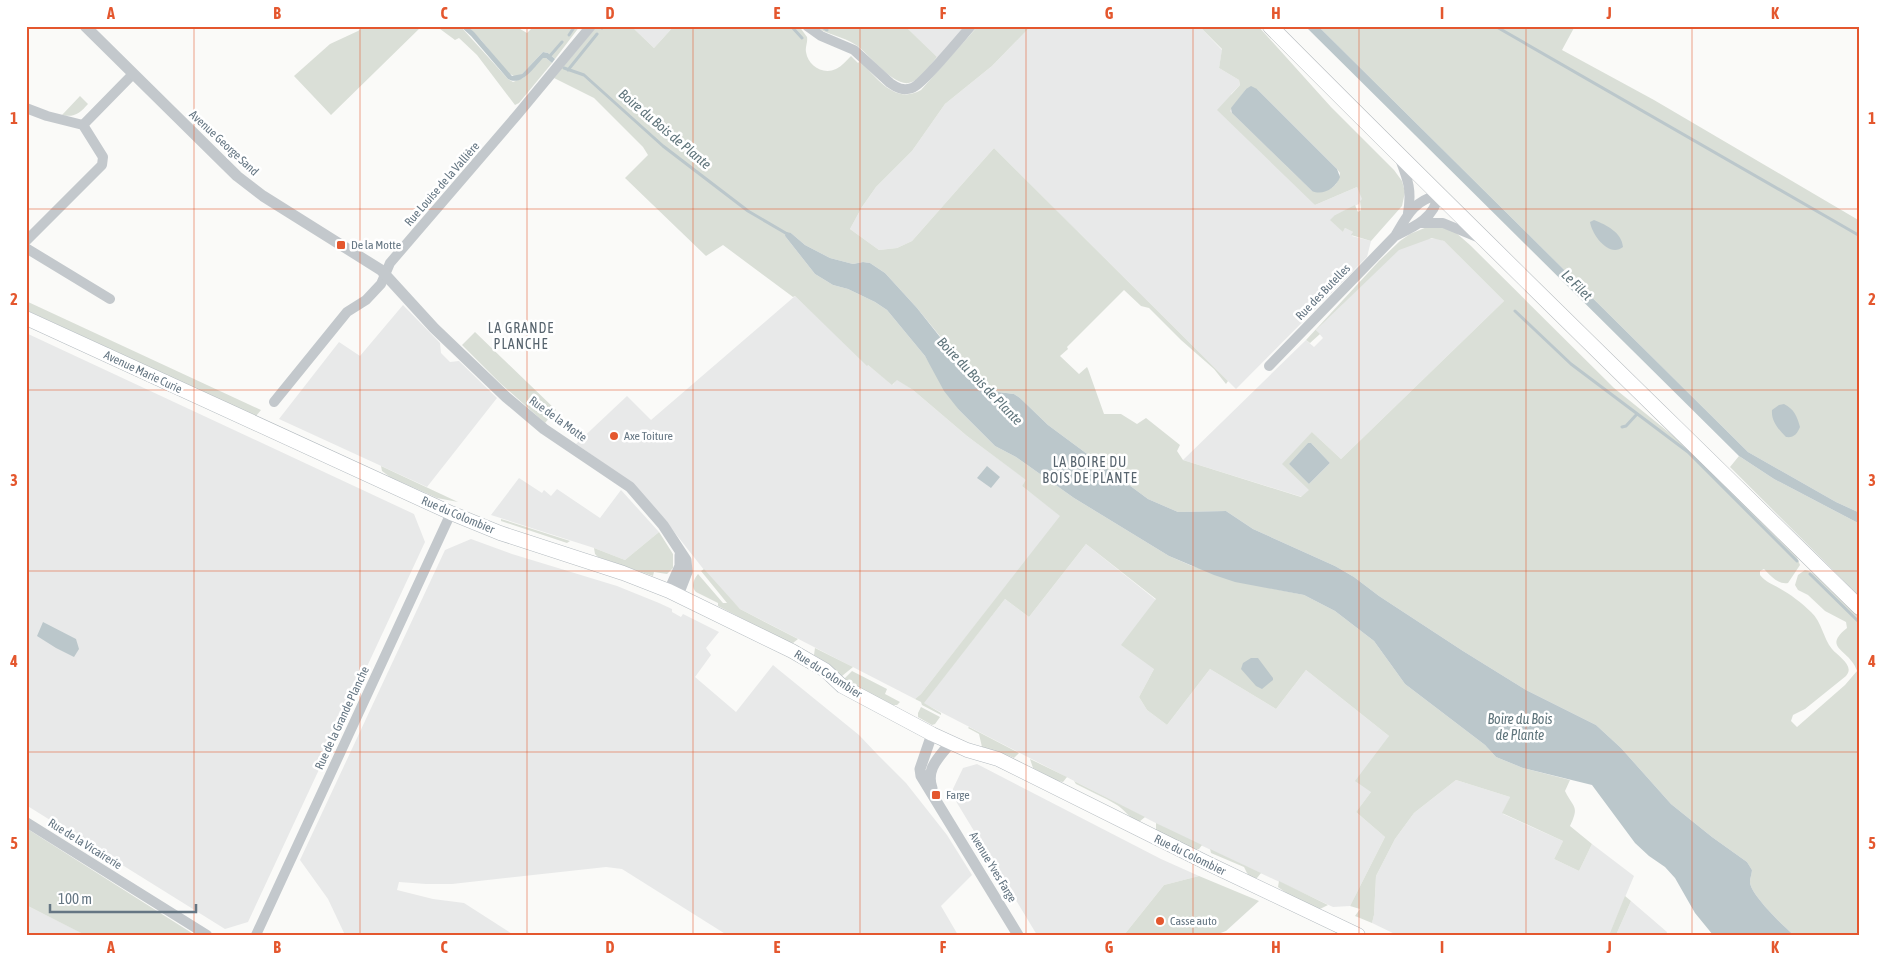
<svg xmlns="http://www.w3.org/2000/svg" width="1886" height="961" font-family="'Asap Condensed',sans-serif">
<rect width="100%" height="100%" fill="#fafaf8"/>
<path fill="#e8e9e9" d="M631,26h43l-20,22z
M905,26h73l-34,38z
M1031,26h168l23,24 -3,18 20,12 1,5 -9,9 84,111 42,-18 6,12 -3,2 -1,3 -24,11 8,17 2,-4 8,4 -1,4 19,5 -4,16 -131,132 -242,-241 -82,93 -15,7 -18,2 -29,-21 12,-22 14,-20 36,-36 33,-47 47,-38z
M1436,238l8,3 60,60 -163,158 -29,-27 -3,59 -7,6 -119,-37 123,-120 8,7 9,-9 -7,-8 83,-81 28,-10z
M795,296l73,69 25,20 4,-6 16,11 54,46 60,44 -5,6 39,30 -140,178 -6,5 -175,-90 -28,-29 -52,-66 -32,-34 -52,-36 51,-48 24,24z
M403,305l37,38 1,10 9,9 9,-1 38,37 -70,89 -148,-68 60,-77 21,14z
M26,333l388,181 11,28 -177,380 -23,7 -199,-124z
M519,478l23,15 2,-3 7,6 6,-7 43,29 21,-28 38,42 -34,28 -31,-12 -103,-33z
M471,539l41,15 105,32 42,17 13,6v3l9,5 2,-3 36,18 -13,16 5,7 -16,22 41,35 37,-47 6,5 80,65 18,19 29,29 41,52 25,40 -31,31 17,29h-231l-105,-66 -16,-2 -154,17h-26l-27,-2 -2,8 36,9 31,4 50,32h-169l-17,-36 -28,-39 145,-310z
M1086,544l70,56 -2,69 -15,28 8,13 20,15 43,-56 66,40 30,-39 83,66 -18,56 -15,20 29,25 -35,69 -17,1 -154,-72 -256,-132 82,-104 24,18z
M977,764l184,95 38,17 -35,9 -40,50h-87l-86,-142 12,-25z
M1456,780l54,17 -7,17 60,27 -9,18 25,12 13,-27 42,32 -25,59h-212l-25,-12 2,-8 2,-39 19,-37 19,-26z
M1631,901l36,31 -1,3h-50z
M26,905l52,26 7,4h-59z"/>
<path fill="#dadfd7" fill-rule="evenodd" d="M364,26h58l-91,89 -37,-39 36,-32 28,-13z
M436,26l25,1 47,52 5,3 10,-4 19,-20h4l6,5 -33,40 -4,2 -38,-50 -18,-17 -4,2z
M467,26h48l12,7 7,-7h46l-25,33 -7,-6 -5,-1 -21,22 -6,3 -8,-4 -27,-33z
M597,26h34l23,22 20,-22h125l8,11c1,5 -2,10 -1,15 2,14 17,23 30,17 6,-3 10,-8 15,-13l7,7 2,-2c17,17 35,44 61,29l57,-64h53l-39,40 -47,38 -33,47 -36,36 -14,20 -12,22 29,21 18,-2 15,-7 82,-93 234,233 -2,3 -12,-15 -33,-29 -32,-32 -8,-2 -17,-16 -57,57 1,2 -8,7 19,18 8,-7 1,2 16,45h17l16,10 9,-6 34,27 -3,6 6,9 118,37 8,-7 -27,-26 30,-32 29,27 163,-158 -60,-60 -12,-3 -33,12 -83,80 4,4 -10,9 -4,-3 73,-79 21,-20 10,-7 17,-7 10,-1 17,5 16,14 144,143 78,63 104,104 4,10 -12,18c-10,2 -18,-8 -24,-14l-4,2v4c6,7 12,9 19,13 11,6 23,15 32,24 11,10 12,26 21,37 7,8 23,17 14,27l-41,33 -12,6 -2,6 6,6 48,-42 12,-14c-7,-22 -36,-22 -10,-43l-1,-6 -21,-11 -17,-16 -10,-5 -3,-5 3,-10 7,-5c14,2 44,36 55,47v318h-66c-10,-8 -44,-41 -44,-53 0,-4 2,-9 2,-12l-5,-8 -35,-25 -41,-33 -50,-56 -25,-23 -70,-35 -63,-39 -84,-55 -25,-19 -19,-11 -82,-37 -27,-18 -48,1 -30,-13 -100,-74 -28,-27 -6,-4 -16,-2 -21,-17 -29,-29 -31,-38 -32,-35 -15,-10 -7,-1 -10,2 -23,-6 -25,-13 -14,-12 -6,3 30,38 18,11 15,4 27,13 12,8 38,46 34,54 36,36 21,11 58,41 95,58 23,10 68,20 44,9 31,16 39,30 31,43 80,61 11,12 27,11 47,12 -5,11c8,17 15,14 5,35l22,18 -13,27 -25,-12 9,-18 -61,-28 8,-16 -54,-17 -42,33 -19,26 -19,37 -2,39 -2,8 -17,-7 5,-7 -10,-3 35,-69 -29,-25 15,-20 -16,-11 34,-45 -83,-66 -30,39 -66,-40 -43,56 -20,-15 -8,-13 15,-28 -33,-24 35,-46 -70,-55 -57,73 -24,-18 -81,104 17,10v2l-19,-10 -1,-3 -6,-3 6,-5 139,-178 -38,-30 4,-6 -59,-44 -54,-46 -16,-10 -5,5 -24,-20 -1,1 -72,-70 -2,1 -70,-52 -17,11 -81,-78 23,-23 -5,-8 -49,-49 -40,-20zM1308,443h3l19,20 -21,21 -20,-20z
M814,26h91l32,31c-7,8 -15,21 -25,25 -17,8 -42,-28 -56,-37 -13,-9 -29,-10 -42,-19z
M1199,26h59l73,81 63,63 8,11 3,11 -3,14 -31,35 -20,-6 2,-3 -8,-4 -2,4 -13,-12 5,-5 20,-10 3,7 3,-2 -1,-9 2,-2 -5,-12 -42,18 -98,-95 23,-25 -1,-5 -20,-12 3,-19zM1246,89h11l80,80 3,4c-3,18 -13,17 -28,18l-80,-78 -2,-2z
M1318,26h257l-13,24 92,50 206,121v292l-24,-11 -88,-50z
M80,96l8,8c-8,9 -14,14 -26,11z
M26,301l235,109 -5,6 -230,-106z
M475,332l81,78 -11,13 -45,-40 -38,-38z
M1739,456l35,23 86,45v73l-130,-130z
M381,466l77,36 -21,-4 -47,-21 -8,-6z
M501,519l69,22 -3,2 -66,-22z
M659,532l14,22v14l-6,6 -13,-2 -1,4 -55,-19 -3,-3 -1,-6 31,12z
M704,569l36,40 58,30 -5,4 -5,-1 -70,-36v-3l-22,-11c-5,-5 -3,-12 2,-18l25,29h4l-26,-32z
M815,648l38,19 -11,9 -13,-12 -15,-9z
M852,671l35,18 -2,5 15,8 -3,3h-4l-47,-24 -2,-2z
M921,707l19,10 -5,7 -3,1 -14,-8v-4z
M969,727l50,26 -5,5 -12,-5 -20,-6 -3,-13 -11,-6z
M1030,759l37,18 -4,5 -6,-1 -24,-13z
M1074,781l71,36 -6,5c-10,-4 -14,-12 -22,-17 -13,-8 -28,-14 -41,-21z
M1156,823l46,22 -3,4 -4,1 -39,-20z
M26,828l169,107h-110l-59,-30z
M1210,849l51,24 -4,5c-8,1 -10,-5 -13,-11l-33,-14z
M1199,876l60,25 -33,30 -11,4h-91l40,-50z
M1279,881l49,24 -8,4 -31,-14 -11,-8z
M1625,896l6,5 -15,34h-7z"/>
<path fill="#bbc7cb" d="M460,26h7l7,6 38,44 10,-2 21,-22 5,1 7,6 -3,4 -6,-5h-3c-9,9 -21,29 -35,21l-37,-43z
M1305,26h13l430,426 88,50 24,11v11l-86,-45 -35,-23z
M1251,86l6,3 80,80 3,8c-4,11 -17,19 -28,14l-80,-78 -1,-5 15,-19z
M1594,220c13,5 28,13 29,27 -14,11 -31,-12 -33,-25z
M786,232l5,1 14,12 25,13 23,6 10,-2 7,1 15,10 32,35 31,39 29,28 21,17 16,2 6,4 28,27 100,74 30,13 48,-1 27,18 82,37 19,11 25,19 84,55 63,39 70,35 25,23 50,56 41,33 35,25 5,8c0,3 -2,8 -2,12 0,12 34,45 44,53h-81l-18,-22 -20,-35 -10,-11 -16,-11 -14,-13 -43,-58 -69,-17 -27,-11 -11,-12 -80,-61 -31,-43 -39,-30 -31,-16 -69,-13 -21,-7 -45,-19 -95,-58 -58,-41 -21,-11 -36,-36 -15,-19 -19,-35 -38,-46 -12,-8 -27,-13 -15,-4 -18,-11 -30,-38z
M1784,404c10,5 13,12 16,23 -3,7 -6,11 -14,10 -8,-8 -15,-16 -14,-27l7,-5z
M1308,443h3l19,20 -21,21 -20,-20z
M987,466l13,11 -9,11 -14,-10z
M43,622l33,17 3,10 -5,8 -18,-9 -19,-12z
M1251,658h7l15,20v2l-11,9 -6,-3 -15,-17 2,-6z"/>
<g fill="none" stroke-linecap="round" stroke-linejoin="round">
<path stroke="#bbc7cb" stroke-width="3" d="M791,26l11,12
M820,26l7,4
M1495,26l365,210
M602,28l2,-2
M569,35l6,-9
M549,57l13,-15
M564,68l20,7 79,71 85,65 41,24
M568,70l29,-36
M1515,311l56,53 117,88 109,109
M1622,427l4,-1 11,-12
M1810,574l50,49"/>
<g stroke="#b3babf" stroke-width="15">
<path id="secondary" d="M26,318l425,195 49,20 123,40 46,18 123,60 33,19 17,16 90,48 35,16 31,9 209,104 151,72"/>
</g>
<g stroke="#b5babe" stroke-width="16">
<path id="primary" d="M1270,26c194,196 393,388 590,582"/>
</g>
<path stroke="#c3c8cc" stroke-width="10" d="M807,26l14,10 33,14 36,33c7,5 13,8 22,5 10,-3 49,-51 59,-62
M26,108l21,8 36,9 50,-51
M1400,159c8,21 12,31 8,54
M1421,223h22l34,14
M26,241l76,-76 1,-8 -20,-32
M26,248l84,51
M1269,366l126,-130c12,-20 18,-35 43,-41 -3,23 -24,32 -43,41
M274,402l73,-90 19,-12 15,-16 9,-21 128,-149 73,-88
M26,822l181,113
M256,935l195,-422"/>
<path stroke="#c3c8cc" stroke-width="11" d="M85,26l152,150 26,20 118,74 53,58 72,69 38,32 86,58 33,38 23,35 1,12 -9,23
M669,591l11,-25v-11
M932,734l-12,35 1,7 97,159
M932,788c-7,-20 8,-31 19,-46"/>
<use href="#secondary" stroke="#fff" stroke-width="14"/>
<use href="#primary" stroke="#fff" stroke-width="15"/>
</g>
<path fill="none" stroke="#e4572e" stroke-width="1" stroke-opacity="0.55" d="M194,26v909M360,26v909M527,26v909M693,26v909M860,26v909M1026,26v909M1193,26v909M1359,26v909M1526,26v909M1692,26v909M26,209h1834M26,390h1834M26,571h1834M26,752h1834"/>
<g fill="#e4572e" stroke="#fff" stroke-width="2">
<rect x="336" y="240" width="10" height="10" rx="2.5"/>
<circle cx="614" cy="436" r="5"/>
<rect x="931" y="790" width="10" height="10" rx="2.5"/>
<circle cx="1160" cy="921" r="5"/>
</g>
<g text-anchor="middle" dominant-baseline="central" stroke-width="5" stroke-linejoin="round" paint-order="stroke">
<g font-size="12" fill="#657683" stroke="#fff">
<text transform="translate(224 143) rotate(43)">Avenue George Sand</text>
<text transform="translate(442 184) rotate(-49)">Rue Louise de la Vallière</text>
<text transform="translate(1323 292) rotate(-46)">Rue des Butelles</text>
<text transform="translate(143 372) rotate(25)">Avenue Marie Curie</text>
<text transform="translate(558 419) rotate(36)">Rue de la Motte</text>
<text transform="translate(458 515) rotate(23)">Rue du Colombier</text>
<text transform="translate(828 674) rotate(33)">Rue du Colombier</text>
<text transform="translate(342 718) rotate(-65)">Rue de la Grande Planche</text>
<text transform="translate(85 844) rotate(32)">Rue de la Vicairerie</text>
<text transform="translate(1190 855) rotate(26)">Rue du Colombier</text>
<text transform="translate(993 867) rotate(59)">Avenue Yves Farge</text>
</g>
<g font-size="12" fill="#657683" stroke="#fff" text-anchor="start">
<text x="351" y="245">De la Motte</text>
<text x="624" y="436">Axe Toiture</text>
<text x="946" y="795">Farge</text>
<text x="1170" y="921">Casse auto</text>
</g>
<g font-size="14" font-style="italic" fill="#60757c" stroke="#fff">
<text transform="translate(665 129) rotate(40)">Boire du Bois de Plante</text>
<text transform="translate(1577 285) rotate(45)">Le Filet</text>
<text transform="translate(980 381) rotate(46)">Boire du Bois de Plante</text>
<text x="1520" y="719">Boire du Bois<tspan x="1520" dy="16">de Plante</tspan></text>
</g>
<g font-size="14" letter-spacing="1" fill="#57646e" stroke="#fff">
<text x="521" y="328">LA GRANDE<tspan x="521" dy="16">PLANCHE</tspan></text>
<text x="1090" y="462">LA BOIRE DU<tspan x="1090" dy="16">BOIS DE PLANTE</tspan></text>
</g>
</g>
<rect width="1886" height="961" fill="none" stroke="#ffffff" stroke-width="55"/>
<path d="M50 904v8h146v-8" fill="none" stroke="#657683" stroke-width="2.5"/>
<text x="58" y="904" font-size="15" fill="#657683" stroke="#ffffff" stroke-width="4" paint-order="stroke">100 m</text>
<rect x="28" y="28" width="1830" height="906" fill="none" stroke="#e4572e" stroke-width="2"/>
<g font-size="16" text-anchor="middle" font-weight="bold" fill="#e4572e">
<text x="111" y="19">A</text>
<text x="277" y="19">B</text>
<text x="444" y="19">C</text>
<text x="610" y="19">D</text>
<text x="777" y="19">E</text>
<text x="943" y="19">F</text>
<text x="1109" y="19">G</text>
<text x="1276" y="19">H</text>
<text x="1442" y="19">I</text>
<text x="1609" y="19">J</text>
<text x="1775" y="19">K</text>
<text x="14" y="124">1</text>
<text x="1872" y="124">1</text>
<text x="14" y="305">2</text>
<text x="1872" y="305">2</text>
<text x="14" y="486">3</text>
<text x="1872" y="486">3</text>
<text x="14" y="667">4</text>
<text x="1872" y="667">4</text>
<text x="14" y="849">5</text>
<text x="1872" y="849">5</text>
<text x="111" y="953">A</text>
<text x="277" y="953">B</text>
<text x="444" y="953">C</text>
<text x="610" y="953">D</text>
<text x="777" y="953">E</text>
<text x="943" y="953">F</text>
<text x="1109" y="953">G</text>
<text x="1276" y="953">H</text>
<text x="1442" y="953">I</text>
<text x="1609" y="953">J</text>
<text x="1775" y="953">K</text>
</g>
</svg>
